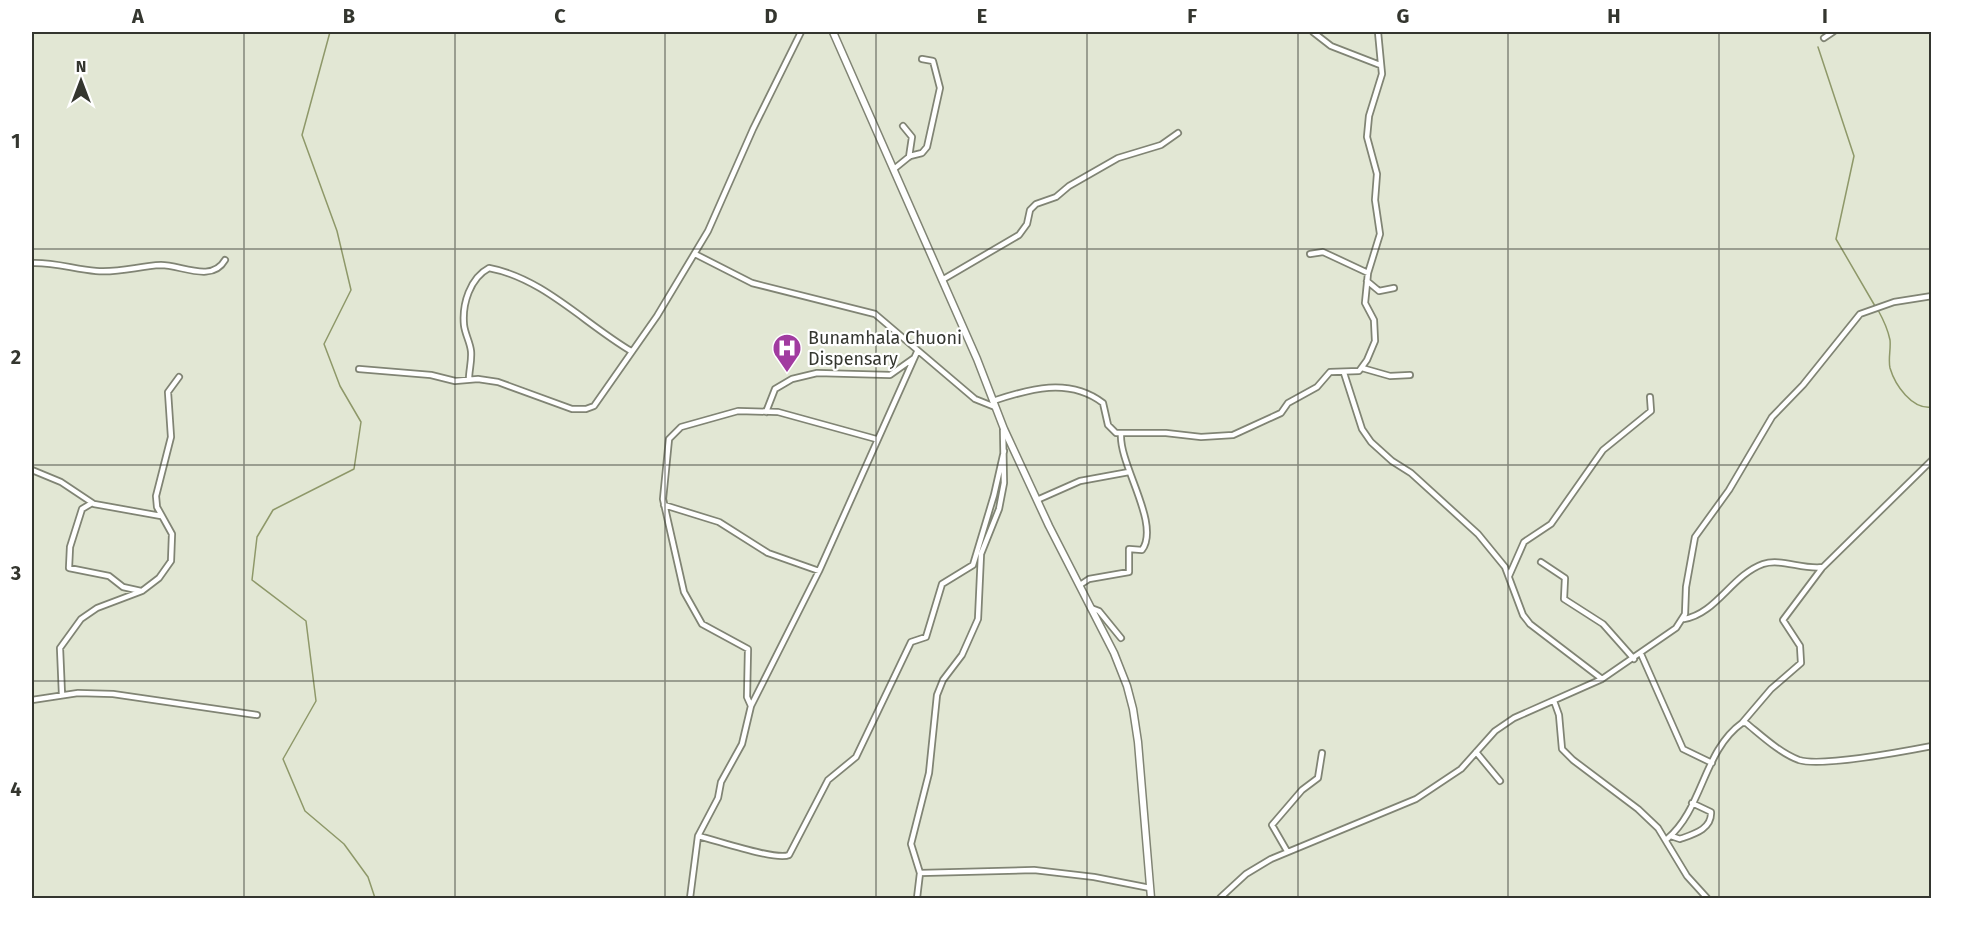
<svg xmlns="http://www.w3.org/2000/svg" width="1963" height="930" font-family="'Fira Sans',sans-serif">
<rect width="100%" height="100%" fill="#e2e7d4"/>
<g fill="none" stroke-linecap="round" stroke-linejoin="round">
<path stroke="#8e9869" stroke-width="1.5" d="M330,32l-28,103 35,96 14,59 -27,54 16,42 21,36 -7,47 -81,41 -16,27 -5,43 54,41 10,80 -33,58 22,52 39,33 24,33 7,21
M1818,47l36,109 -18,83 39,67
M1878,310c5,9 10,20 12,30 1,9 -2,19 0,28 5,17 22,42 42,39"/>
<g stroke="#808474" stroke-width="8">
<path id="street" d="M1313,32l18,14 49,19
M1824,38l9,-6
M903,126l9,11 -3,20
M894,169l16,-13 12,-3 5,-6 13,-59 -7,-27 -11,-2
M695,254l57,29 123,31 100,85 20,8
M1310,254l13,-2 45,21
M32,263c21,-1 42,6 64,8 24,2 42,-5 65,-6 20,0 51,18 64,-5
M942,280l77,-45 8,-11 3,-14 6,-6 20,-7 13,-11 49,-28 43,-13 17,-12
M1367,281l12,10 15,-3
M1362,368l28,8 20,-1
M359,369l72,6 24,6 23,-2 20,3 74,27h14l8,-3 63,-90 51,-85 45,-102 48,-97
M1344,373l18,56 9,13 21,19 19,12 67,61 27,33 18,48 7,9 72,55
M469,379c0,-9 3,-18 2,-28 -1,-9 -6,-17 -7,-26 -2,-21 6,-47 25,-57 54,10 96,56 142,83
M993,401c36,-12 76,-24 110,2l5,22 8,8h50l35,4 32,-2 48,-22 7,-10 29,-16 13,-15 29,-1 8,-11 8,-19 -1,-21 -9,-17 3,-30 12,-39 -5,-34 2,-26 -10,-37 2,-21 13,-42 -4,-42
M766,412l9,-23 17,-10 25,-6 73,2 24,-17
M32,470l29,12 33,22 67,12
M1037,500l43,-19 49,-9
M92,503l-10,6 -12,38 -1,21 40,8 14,11 18,4
M664,505l55,17 49,31 51,18
M1541,562l24,16 -1,21 39,25 31,35
M1509,576l15,-34 27,-18 52,-74 48,-39 -1,-14
M1080,585l9,-6 40,-7v-23l13,1c19,-26 -23,-85 -21,-116
M1091,608l8,3 22,27
M1684,619c32,-5 48,-44 79,-55 18,-6 40,6 60,3l109,-107
M1641,654l42,95 29,14
M62,695l-2,-47 21,-29 16,-11 45,-17 17,-13 12,-17 1,-27 -15,-27 -1,-11 15,-59 -3,-45 11,-15
M32,700l46,-7 35,1 144,21
M1554,701l5,14 3,34 11,11 65,49 20,19 29,48 20,22
M751,706l-4,-9 1,-48 -46,-25 -18,-32 -21,-93 6,-60 12,-12 57,-16 40,1 98,27
M1742,723l29,-34 30,-26 -1,-17 -17,-26 39,-52
M1476,752l24,29
M698,836c18,4 78,25 91,19l39,-75 28,-23 55,-115 15,-5 16,-53 31,-19 21,-70 10,-44
M1671,836l9,3c14,-5 32,-10 31,-27l-19,-9
M1667,839c36,-30 36,-88 75,-116h4c16,13 34,30 53,37 22,7 107,-9 133,-14
M1287,851l-15,-26 30,-35 16,-12 4,-25
M920,873l114,-3 60,7 56,11
M690,898l8,-62 20,-38 3,-16 21,-38 9,-38 68,-135 98,-219
M917,898l3,-25 -9,-29 18,-71 8,-78 6,-15 19,-25 16,-36 3,-65 18,-45 5,-26 -1,-53
M1220,898l26,-24 25,-15 145,-60 45,-30 34,-38 19,-13 88,-39 74,-51 9,-14 1,-27 9,-50 34,-47 43,-73 31,-32 57,-71 34,-12 38,-6"/>
</g>
<g stroke="#808474" stroke-width="9">
<path id="secondary" d="M833,32l144,327 27,70 45,97 65,127 13,33 6,23 5,33 13,156"/>
</g>
<use href="#street" stroke="#fff" stroke-width="4.5"/>
<use href="#secondary" stroke="#fff" stroke-width="6"/>
</g>
<path fill="none" stroke="#34362f" stroke-width="1.5" stroke-opacity="0.55" d="M244,32v866M455,32v866M665,32v866M876,32v866M1087,32v866M1298,32v866M1508,32v866M1719,32v866M32,249h1900M32,465h1900M32,681h1900"/>
<defs>
<g id="hospital-pin" transform="scale(1.5)"><path d="M0 17L-7.5 6A9.5 9.5 0 1 1 7.5 6Z" fill="#a13ba0" stroke="#fff"/><path d="M-5-5h3v3.5h4V-5h3V5h-3V1.5h-4V5h-3Z" fill="#fff"/></g>
</defs>
<g fill-rule="evenodd">
<use href="#hospital-pin" x="787" y="348"/>
</g>
<g text-anchor="middle" dominant-baseline="central" stroke-width="4.5" stroke-linejoin="round" paint-order="stroke">
<g font-size="18" fill="#34362f" stroke="#fff" text-anchor="start">
<text x="808" y="338">Bunamhala Chuoni<tspan x="808" dy="21">Dispensary</tspan></text>
</g>
</g>
<rect width="1963" height="930" fill="none" stroke="#ffffff" stroke-width="66"/>
<g transform="translate(81 81)" stroke="#ffffff" stroke-width="4.5" paint-order="stroke">
<path d="M0-4.5L10 22L0 15L-10 22Z" fill="#34362f"/>
<text y="-9" font-size="16" font-weight="bold" text-anchor="middle" fill="#34362f">N</text>
</g>
<rect x="33" y="33" width="1897" height="864" fill="none" stroke="#34362f" stroke-width="2"/>
<g font-size="20" text-anchor="middle" font-weight="bold" fill="#34362f">
<text x="138" y="23">A</text>
<text x="349" y="23">B</text>
<text x="560" y="23">C</text>
<text x="771" y="23">D</text>
<text x="982" y="23">E</text>
<text x="1192" y="23">F</text>
<text x="1403" y="23">G</text>
<text x="1614" y="23">H</text>
<text x="1825" y="23">I</text>
<text x="16" y="148">1</text>
<text x="16" y="364">2</text>
<text x="16" y="580">3</text>
<text x="16" y="796">4</text>
</g>
</svg>
